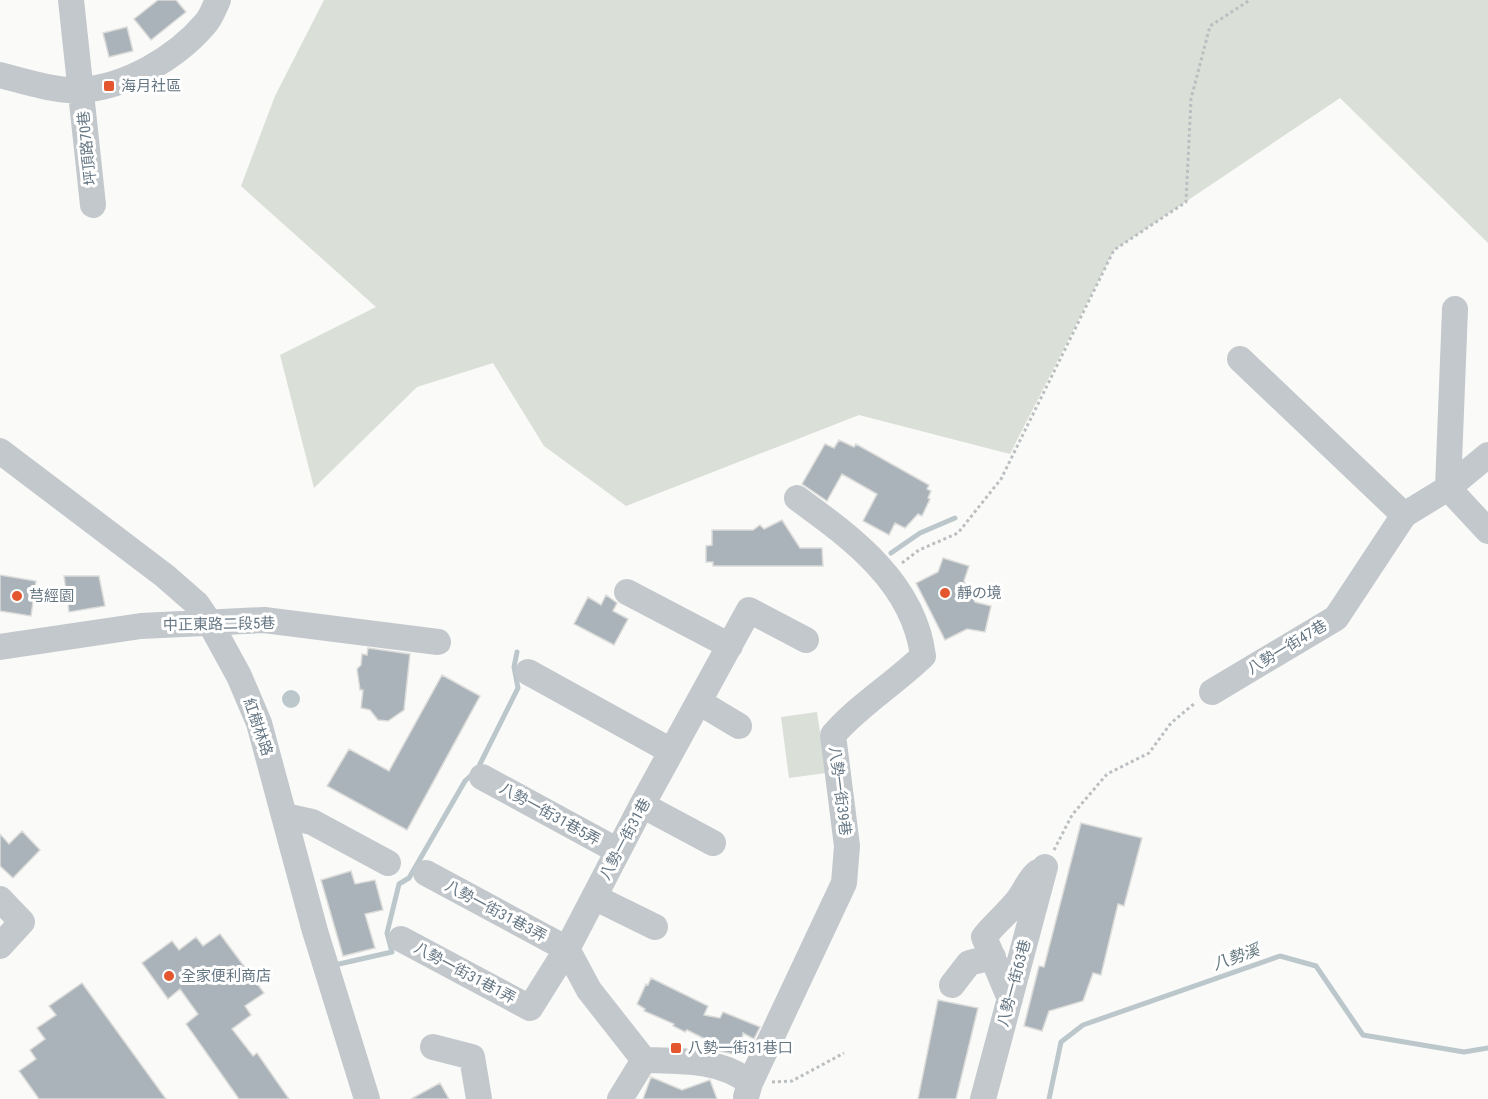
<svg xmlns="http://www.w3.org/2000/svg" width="1488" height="1099" font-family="'Roboto Condensed','Noto Sans TC','Noto Sans JP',sans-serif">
<rect width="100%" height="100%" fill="#fafaf8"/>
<path fill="#dadfd7" d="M324,0h1164v243l-148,-145 -226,152 -104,204 -151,-39 -233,91 -82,-60 -51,-83 -76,24 -103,101 -34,-133 96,-48 -135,-121 34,-90z
M817,712l9,61 -37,5 -8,-61z"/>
<path fill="#bbc7cb" d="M282 699a9 9 0 1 1 18 0a9 9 0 1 1-18 0Z"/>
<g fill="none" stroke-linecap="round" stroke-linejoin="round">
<path stroke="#bbc7cb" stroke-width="5" d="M891,553l29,-20 35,-15
M339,964l53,-12 -5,-19 12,-49 10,-6 56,-97 12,-11 41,-82 -4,-21 3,-15
M1049,1099l12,-57 22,-17 197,-69 36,10 47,69 101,17 24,-4"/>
</g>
<path fill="#aab3b9" stroke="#dcdcda" stroke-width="1.5" d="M158,0h18l10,12 -35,28 -17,-21z
M127,27l6,24 -24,6 -6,-24z
M839,440l15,7 2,-3 73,41 -2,4 4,2 -3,7 2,1 -8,17 -4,-2 -13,14 -10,-5 -6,12 -26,-14 14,-27 -35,-20 -15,27 -25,-17 23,-40 9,4z
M782,520l18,28h22l1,18h-110v-4h-7v-16l6,-1v-15h41l7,-5 4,4z
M943,558l26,8 -5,15 11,21 16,4 -6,26 -18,-3 -22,11 -29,-57 22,-11z
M0,575l36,6 -5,35 -31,-5z
M64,576h35l6,30 -36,6z
M606,595l11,8 -4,8 15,8 -14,26 -40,-21 14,-27 13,8z
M368,648l42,6 -6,56 -16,11 -10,-1 -8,-10 -9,-2 2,-18h-3l-3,-21 4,-4 1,-11 5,1z
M442,675l38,21 -73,134 -80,-44 22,-37 40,22z
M1081,823l61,15 -18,68 -6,-2 -17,71 -8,-2 -10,28 -34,10 -7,20 -18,-5 15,-60 5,1z
M22,831l18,19 -27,28 -13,-12v-32l9,10z
M351,871l4,13 20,-4 8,30 -18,4 10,34 -32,8 -22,-76z
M220,934l44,59 -19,13 6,9 -19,14 21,27 4,-3 32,46h-50l-53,-75 12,-10 -18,-25 -12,10 -26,-36 30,-22 7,9 17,-13 7,9z
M651,978l57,28 -4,9 16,3 3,-6 37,15 -6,12 -11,-6 -4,22 -30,-6 2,-7 -24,-12 -2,2 -12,-6 1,-2 -30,-13 1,-2 -8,-5 9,-20 2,1z
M82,983l84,116h-127l-20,-28 17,-12 -6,-9 15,-11 -8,-11 19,-13 -7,-9z
M938,1000l40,8 -22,91h-38z
M651,1077l31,13 28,-10 7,19h-74z
M440,1083l9,16h-38z"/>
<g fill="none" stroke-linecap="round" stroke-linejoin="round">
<path stroke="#bbbfc2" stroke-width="3" stroke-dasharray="3 3" stroke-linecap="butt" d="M902,563l17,-13 39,-17 43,-54 113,-229 72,-48 5,-103 19,-73 40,-26
M1054,850l18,-35 35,-41 42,-21 22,-30 24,-20
M772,1082l20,-1 52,-28"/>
<path stroke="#c3c8cc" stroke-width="26" d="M71,0l22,205
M0,75c23,6 58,17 81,15 45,-3 95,-32 124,-66 6,-6 9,-16 13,-24
M0,451l165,125 32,28 13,19 29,53 20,47 56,208 52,168
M1448,488l7,-179
M1448,488l40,43
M1404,515l44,-27 40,-33
M627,592l103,54
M0,647l141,-21 123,-6 174,22
M528,672l143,79
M1212,692l124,-74 68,-103 -164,-156
M699,702l40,24
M482,777l136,74
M642,805l71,38
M285,816l27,6 76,41
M594,897l61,30
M0,899l22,23 -22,24
M401,939l129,69 37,-59 -141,-76
M952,985l17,-22 24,-6
M1010,999l-26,-62c11,-14 24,-24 34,-37 8,-10 10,-20 20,-28
M433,1047l39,10 7,42
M644,1060l-55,-70 -22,-41 75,-144 107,-195 57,30
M750,1083l94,-200 3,-37 -14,-111c26,-30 61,-51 90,-79 -9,-73 -71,-118 -126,-158
M620,1099l24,-39c36,1 77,-1 106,23l-4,14
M983,1099l62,-232"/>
</g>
<g fill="#e4572e" stroke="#fff" stroke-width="2">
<rect x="103" y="80" width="12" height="12" rx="3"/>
<circle cx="945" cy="593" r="6"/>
<circle cx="17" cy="596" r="6"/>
<circle cx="169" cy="976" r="6"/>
<rect x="670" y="1042" width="12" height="12" rx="3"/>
</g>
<g text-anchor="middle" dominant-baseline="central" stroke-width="6" stroke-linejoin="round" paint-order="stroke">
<g font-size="15" fill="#657683" stroke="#fff" text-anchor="start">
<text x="121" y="86">海月社區</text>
<text x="957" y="593">靜の境</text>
<text x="29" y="596">芎經園</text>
<text x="181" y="976">全家便利商店</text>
<text x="688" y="1048">八勢一街31巷口</text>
</g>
<g font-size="15" fill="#657683" stroke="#fff">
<text transform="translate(87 148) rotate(-96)">坪頂路70巷</text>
<text transform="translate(219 624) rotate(-1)">中正東路二段5巷</text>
<text transform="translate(1287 647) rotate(-31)">八勢一街47巷</text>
<text transform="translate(258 727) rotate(71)">紅樹林路</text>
<text transform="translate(840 791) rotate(83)">八勢一街39巷</text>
<text transform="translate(550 814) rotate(29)">八勢一街31巷5弄</text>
<text transform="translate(625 839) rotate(-62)">八勢一街31巷</text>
<text transform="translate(496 911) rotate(28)">八勢一街31巷3弄</text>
<text transform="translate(465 973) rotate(28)">八勢一街31巷1弄</text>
<text transform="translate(1014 983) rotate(-75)">八勢一街63巷</text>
</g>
<g font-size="16" font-style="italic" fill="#60757c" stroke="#fff">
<text transform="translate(1236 957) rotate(-19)">八勢溪</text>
</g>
</g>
</svg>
